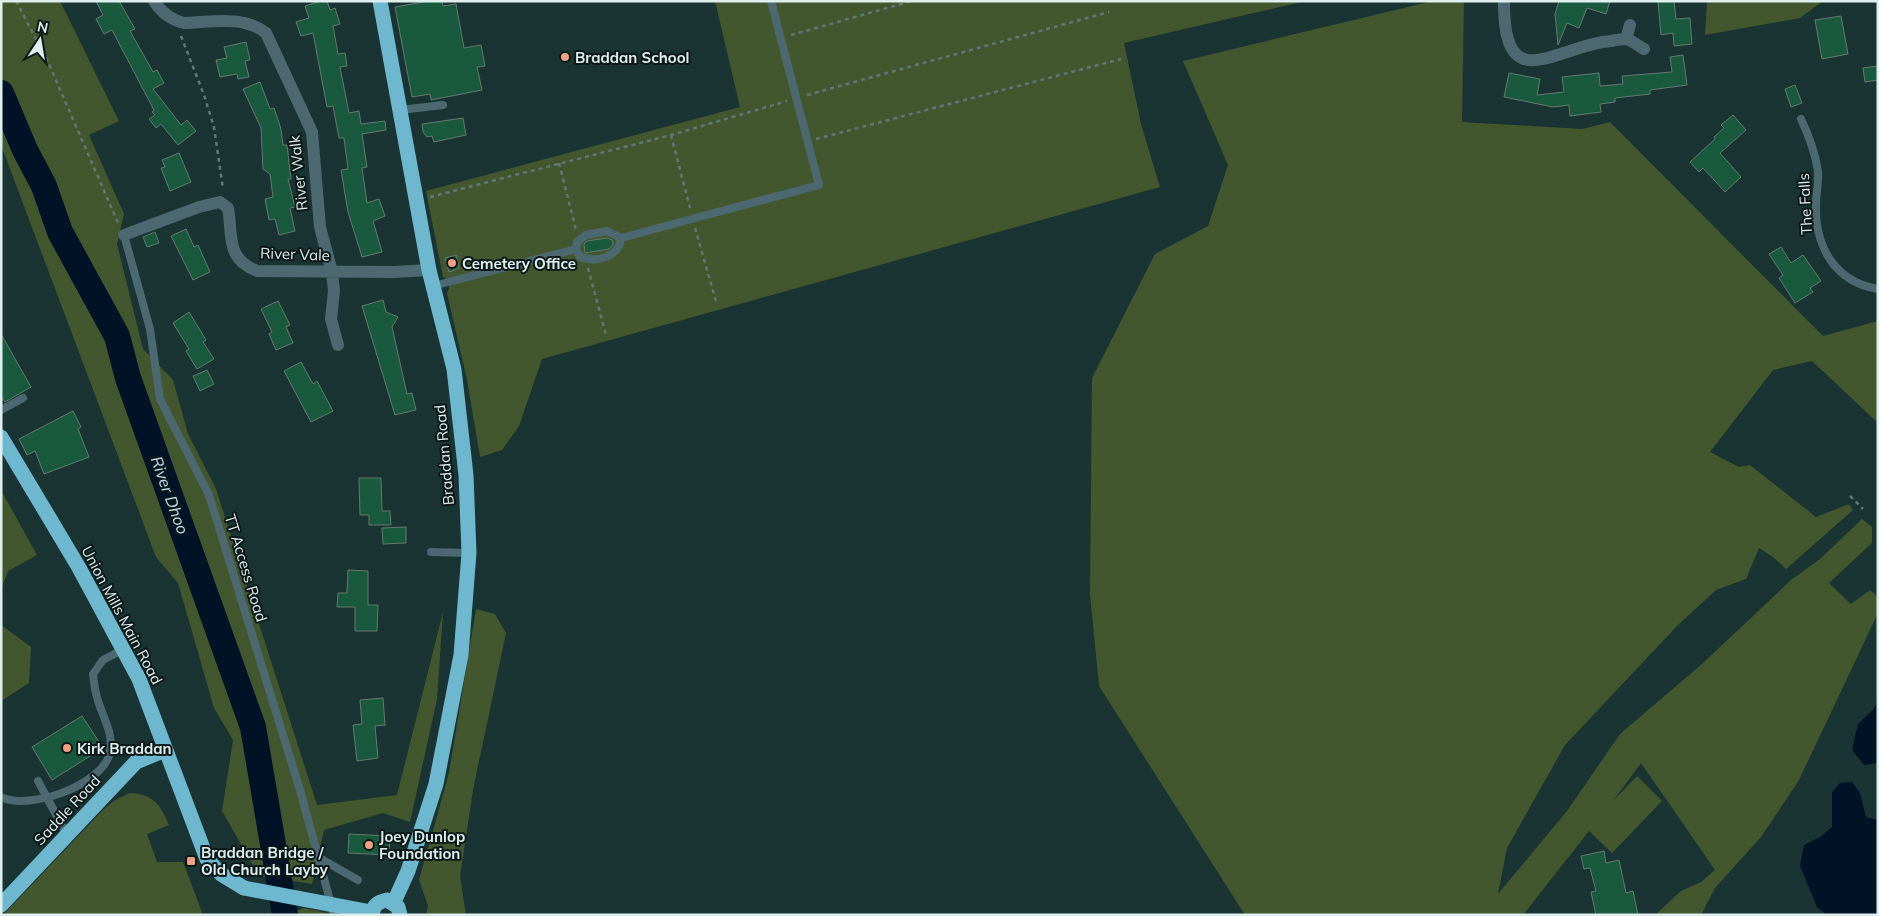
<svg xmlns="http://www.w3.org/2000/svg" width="1879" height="916" font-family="Mulish,sans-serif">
<rect width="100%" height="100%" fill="#193432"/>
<path fill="#43572f" d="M1,1h59l59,120 -30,14 35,79 -7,30 26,105 30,31 15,54 28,55 101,316 80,-10 46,-183 -6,87 -27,123 -27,-9 -59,17 -12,54 -53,-8 -37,-65 11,-71 -19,-32 -36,-125 -22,-26 -155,-412z
M715,1h591l-182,42 17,81 19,63 -618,172 -23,67 -17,24 -22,7 -13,-77 -20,-87 2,-5 -2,-9 -4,-2 -17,-86 314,-84z
M1433,1h31l-2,121 120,7 28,-7 213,214 55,-15v102l-66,-62 -39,9 -63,82 29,15 11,-2 66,52 33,-13 4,6 -67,59 -13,-12 -14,-9 -13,31 -30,11 -38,35 -113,120 -58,103 -9,46 69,-83 53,-77 82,-70 89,-84 29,-21 42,-40 10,8v16l-43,40 22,21 19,-14 8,7v16l-79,167 -38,57 -46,51 -14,27h-46l26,-24 20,-9 14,-12 -74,-107 -28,38 24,-25 25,25 -50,52 -23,-22 -66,84h-278l-146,-229 -9,-92 2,-216 63,-124 53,-28 20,-61 -45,-104z
M1707,1h116l-23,17 -95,17z
M1,490l36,65 -29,16 -7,18z
M476,609l19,5 11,19 -33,157 -13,86 6,39h-40l2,-9 -9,-26 30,-107z
M1,625l30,22 -2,36 -28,18z
M130,793c23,1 31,12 39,32l-22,9 10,28h26l20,53h-200l99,-104 13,-11z
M305,908l30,7h-52z"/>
<path fill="#001326" d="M1878,701v62l-14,2 -12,-15 6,-26 15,-14z
M1852,782l8,11 6,24 12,3v95h-51l-10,-8 -17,-41 4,-21 16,-8 12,-10v-35l8,-9z"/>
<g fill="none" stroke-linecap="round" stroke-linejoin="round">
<path stroke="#001326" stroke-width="26" d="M1,93l24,57 19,36 16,46 57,104 11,42 125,349 32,188"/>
</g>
<path fill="#19593d" stroke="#647b6e" d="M96,1h23l16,28 -5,2 23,41 4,-2 7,13 -11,6 28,36 6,-5 9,11 -18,14 -17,-21 -5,4 -7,-9 6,-4 -3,-3 2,-2 -42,-80 -8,4 -8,-15 7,-4z
M321,1h6l3,9 5,-2 5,16 -7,2 5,28 7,-1 2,13 -7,1 9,46 10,-2 2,13 24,-3 1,9 -24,4 5,33 -5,1 5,35 12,-4 6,17 -12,5 9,31 -20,5 -14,-45 -7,-42 7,-1 -4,-31h-5l-6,-32 -6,1 -14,-74 -12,3 -5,-14 13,-4 -4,-12z
M429,1h13l1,5 13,-2 8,44 17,-3 4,21 -8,1 5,23 -51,10 -1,-6 -18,3 -17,-90z
M1559,1h51l-4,13 -19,-6 -8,20 -12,-5 -9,22 -3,-31z
M1658,1h16l2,18 14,-1 2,26 -18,2 -1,-13 -12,2z
M1841,16l7,38 -26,5 -7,-39z
M246,42l4,18 -5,1 4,16 -11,2 -1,-5 -17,3 -4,-17 11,-2 -3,-11z
M1683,55l4,30 -37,5v4l-35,4v4l-15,2 1,8 -31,4 -1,-11 -16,2 -49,-10 5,-24 31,6 -3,16 27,-3 -2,-15 37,-4 1,13 23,-2 -1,-8 50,-4 -2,-15z
M1878,66v14l-13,2 -2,-14z
M260,82l10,27 4,-1 7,21 2,16h4l4,34h-3l7,28 -5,1 5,23 -16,4 -4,-16 -6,1 -4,-21 8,-2 -3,-23 -7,-5 -2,-41 -18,-39z
M1795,85l7,18 -11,4 -6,-18z
M1733,115l13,15 -26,23 21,24 -16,15 -22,-24 -4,4 -9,-10 25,-23 -1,-2 10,-9 -3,-3z
M463,118l3,17 -32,7 -2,-6 -5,1 -4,-5 -1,-8z
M179,153l12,29 -21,9 -9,-23 4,-1 -3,-7z
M186,229l8,18 4,-2 12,27 -17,8 -22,-44z
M155,232l4,11 -12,4 -4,-10z
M607,238l5,2 1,4 -4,5 -24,4 -1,-9 3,-3z
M1781,247l10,16 12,-8 18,26 -11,7 3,4 -18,11 -16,-25 4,-3 -14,-21z
M456,255l3,13 -10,4 -4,-14z
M383,300l3,12 12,5 -6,10 15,67 5,-1 4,17 -21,5 -33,-109z
M278,301l12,24 -4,2 7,16 -17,7 -7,-16 3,-2 -11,-23z
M189,312l17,28 -3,2 11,17 -17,10 -11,-18 3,-2 -16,-26z
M1,334l30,53 -26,15 -4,-6z
M301,362l12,22 4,-3 16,30 -22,11 -27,-51z
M207,370l7,14 -14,7 -7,-15z
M73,411l8,16 -3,2 11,28 -45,17 -9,-23 -8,4 -8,-16z
M359,478h22l1,33h8l1,14h-22v-10h-9z
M406,527v16l-23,1 -1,-16z
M348,570l20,1v34h10l-1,26h-22v-24h-18l1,-14h9z
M383,698l2,27 -10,1 3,32 -21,3 -4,-36 9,-1 -2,-24z
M82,716l21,32 -51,32 -20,-33z
M349,834l41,2 -1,19 -41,-2z
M1604,851l2,12 13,-3 7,33 7,-2 5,24h-42l-5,-23 5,-1 -6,-23 -6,1 -3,-13z"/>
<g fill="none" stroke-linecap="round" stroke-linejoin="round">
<path stroke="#607876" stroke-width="2.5" stroke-dasharray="4 4" stroke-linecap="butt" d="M16,1l32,61 71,163
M791,35l121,-34
M181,36l23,59 10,32 9,62
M807,95l302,-83
M671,135l19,73
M816,139l305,-80
M559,163l17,67
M430,197l241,-62 116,-34
M695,228l21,73
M588,268l18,67
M1850,496l13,13"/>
<path stroke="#4c6972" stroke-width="8" d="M400,110l43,-5
M1801,119c8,17 14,33 17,52 1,11 -2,23 -2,34 -1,42 19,77 62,84
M607,231l14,7c-2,19 -24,25 -41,19l-4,-8 1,-7 9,-7z
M124,235l26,94 10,70 49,96 91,295 34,125
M621,238l198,-53 -48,-184
M433,286l143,-37
M1,410l22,-12
M431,552l38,1
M38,781l29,54
M1,797c28,14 103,-12 109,-45 4,-22 -10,-38 -14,-59 -2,-6 -2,-13 -3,-19l10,-14 21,-11
M316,856l42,24"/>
<path stroke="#4c6972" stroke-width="12" d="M154,1c7,11 18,19 30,22 28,-1 59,-8 82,10l46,99 8,95 12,45 2,19 -3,28 7,26
M1504,1c-1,100 53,44 107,40 5,-1 11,-2 16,-2 5,2 12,7 17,10
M1626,39l4,-14
M124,235l75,-28 21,-5 8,6c5,28 -3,50 29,63l137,1 35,-2"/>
<path stroke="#6db8cf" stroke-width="15" d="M380,1l49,269 25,99 12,106 3,78 -8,102 -25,129 -28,87 -14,31
M1,437l77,129 61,113 68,180 14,15 23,14
M1,905l135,-143 29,-12
M372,915c1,-10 6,-13 15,-15l11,7 2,8"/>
<path stroke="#6db8cf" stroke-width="15" d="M244,888l122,23"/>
</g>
<g fill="#f2a081" stroke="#0d1918" stroke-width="2">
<circle cx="565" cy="57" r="5"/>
<circle cx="452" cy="263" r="5"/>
<circle cx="67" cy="748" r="5"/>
<circle cx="369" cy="845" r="5"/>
<rect x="186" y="856" width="10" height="10" rx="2.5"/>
</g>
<g text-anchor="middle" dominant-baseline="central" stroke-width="4" stroke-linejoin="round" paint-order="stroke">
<g font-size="15" font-weight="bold" fill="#dfefee" stroke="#0d1918" text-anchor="start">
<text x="575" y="57">Braddan School</text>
<text x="462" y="263">Cemetery Office</text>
<text x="77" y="748">Kirk Braddan</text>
<text x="379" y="836">Joey Dunlop<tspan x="379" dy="17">Foundation</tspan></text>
<text x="201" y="852">Braddan Bridge /<tspan x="201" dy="17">Old Church Layby</tspan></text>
</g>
<g font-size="15" fill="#dfefee" stroke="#0d1918">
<text transform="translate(298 173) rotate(-96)">River Walk</text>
<text transform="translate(1805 204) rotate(-93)">The Falls</text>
<text transform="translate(295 254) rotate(2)">River Vale</text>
<text transform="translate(444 455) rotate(-95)">Braddan Road</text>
<text transform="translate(246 568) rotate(73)">TT Access Road</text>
<text transform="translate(122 615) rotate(62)">Union Mills Main Road</text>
<text transform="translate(67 810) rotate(-47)">Saddle Road</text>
</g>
<g font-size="16" font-style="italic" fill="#c4ddf6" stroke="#0d1918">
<text transform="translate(170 495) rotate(70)">River Dhoo</text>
</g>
</g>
<rect width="1879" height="916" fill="none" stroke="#dfefee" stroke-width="5"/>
<g transform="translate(40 40) rotate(12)" stroke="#0d1918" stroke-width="4" paint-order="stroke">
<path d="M0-4L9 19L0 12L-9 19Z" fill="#dfefee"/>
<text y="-8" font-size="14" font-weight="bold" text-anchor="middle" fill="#dfefee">N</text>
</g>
</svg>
